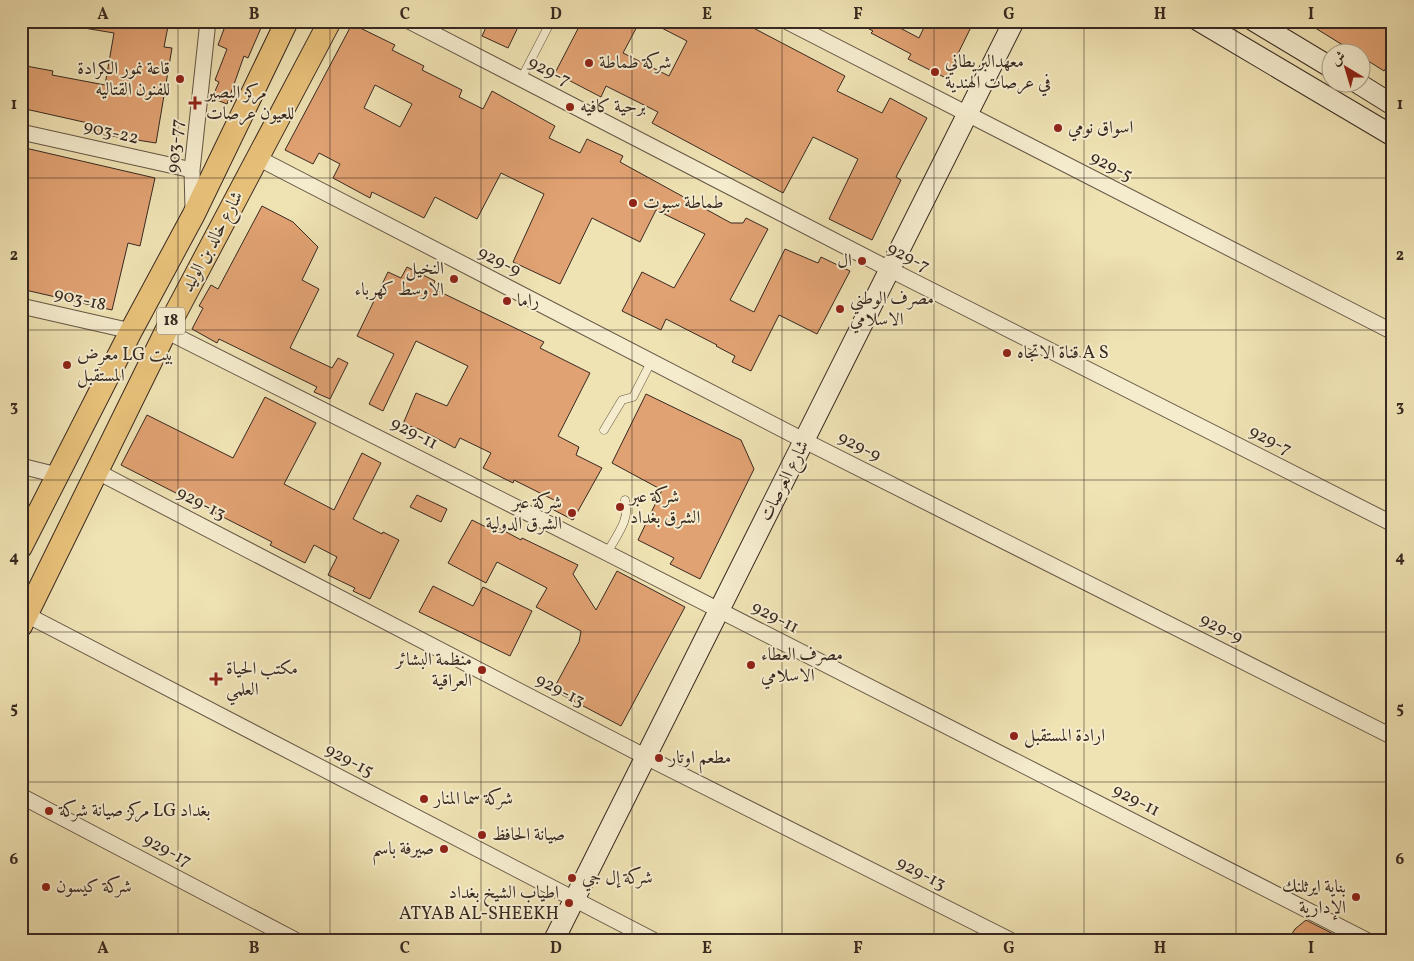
<svg xmlns="http://www.w3.org/2000/svg" width="1414" height="961" font-family="Vollkorn,Amiri,serif">
<rect width="100%" height="100%" fill="#efe2b3"/>
<filter id="stains"><feTurbulence type="fractalNoise" baseFrequency=".004" numOctaves="4"/><feColorMatrix values="0 0 0 0 .2 0 0 0 0 .09 0 0 0 0 .02 0 0 0 .5 -.17"/></filter>
<radialGradient id="worn" r=".72"><stop offset=".6" stop-color="#630" stop-opacity="0"/><stop offset="1" stop-color="#630" stop-opacity=".3"/></radialGradient>
<path fill="#e1a273" stroke="#372921" fill-rule="evenodd" d="M85,21h84l-5,26 8,1 -16,95 -70,-11 2,-9 -67,-15v-18l5,-24 27,5 -1,4 53,10 9,-52 -30,-5z
M227,21h37l-16,37 -4,-2 -17,48 -15,-6 7,-16 -4,-2 12,-31 -9,-4z
M489,21h32l-13,27 -26,-12z
M582,21h58l-17,32 46,23 18,-35 -39,-20h92l105,55 -8,15 45,22 8,-15 37,20 -31,59 5,3 -29,60 -43,-21 29,-60 -10,-5 -35,-17 -30,56 -131,-70 6,-11 -52,-26 -5,11 -46,-24z
M854,21h33l32,17 8,-17h47l-28,57 -38,-19 3,-5 -40,-21 2,-2z
M1304,21h89v36l-9,14 -22,-14v-5h-8z
M352,24l43,21 -3,5 32,16 -2,4 40,20 -3,7 24,12 9,-18 63,35 -6,12 31,15 7,-14 36,17 -3,6 111,61h12l3,-5 22,11 -38,71 24,12 31,-63 33,14 3,-6 29,14 -33,63 -38,-19 -28,56 -19,-9 3,-6 -19,-10 1,-1 -51,-26 -5,11 -39,-19 20,-39 32,16 31,-54 -49,-24 -16,32 -48,-24 -32,66 -47,-22 31,-68 -43,-21 -24,46 -42,-22 -11,21 -52,-26 -2,6 -37,-20 7,-14 -21,-11 -6,11 -28,-14zM375,85l37,19 -12,23 -36,-19z
M21,147l134,31 -15,68 -12,-3 -16,67 -91,-21z
M262,206l31,16 25,25 -16,33 17,9 -29,59 42,20 6,-10 10,5 -18,36 -16,-7 3,-5 -98,-48 -2,4 -25,-14 11,-21 -4,-2 12,-21 7,4z
M407,267l28,14 -3,7 112,54 -4,6 50,25 -32,63 21,11 -3,8 26,13 -29,52 -21,-11 4,-8 -42,-21 -1,3 -30,-15 8,-15 -31,-15 -5,10 -36,-19 -16,-5 13,-31 31,13 21,-40 -52,-25 -33,70 -14,-7 25,-50 -37,-18 31,-64 13,6z
M646,394l95,46 13,29 -54,110 -30,-15 4,-6 -36,-18 24,-50 -50,-27z
M265,397l51,26 -32,61 50,26 28,-57 19,10 -28,56 29,15 1,-2 16,8 -29,59 -17,-8 2,-3 -27,-13 9,-18 -23,-12 -9,18 -35,-18 2,-3 -151,-77 26,-50 86,43z
M417,495l30,14 -6,13 -31,-15z
M472,520l14,7 2,-5 33,18 1,-2 56,27 -5,9 23,36 21,-39 68,36 -64,119 -68,-36 26,-48 2,-11 -45,-24 11,-19 -50,-26 -11,21 -38,-20z
M433,586l40,20 10,-19 49,24 -22,45 -91,-44z
M1306,920l39,20h-57l7,-11z"/>
<g fill="none" stroke-linecap="round" stroke-linejoin="round">
<g stroke="#655746" stroke-width="9">
<path id="lane" d="M521,79l29,-56
M604,430l18,-30 11,-3 18,-35
M607,553c9,-17 24,-34 18,-53"/>
</g>
<g stroke="#655746" stroke-width="17">
<path id="street" d="M409,21l482,249 502,254
M786,21l607,311
M21,132l171,38
M258,158l547,283 588,296
M193,210l-1,-40 16,-149
M21,306l110,25
M166,331l441,222 759,387
M21,466l36,9
M96,471l550,286 364,183
M27,615l626,325
M21,796l274,144"/>
</g>
<g stroke="#372921" stroke-width="22">
<path id="secondary" d="M1199,21l194,115
M1254,21l78,47
M1356,82l37,23
M554,940l460,-919"/>
</g>
<g stroke="#372921" stroke-width="24">
<path id="primary" d="M21,547l110,-216 63,-117 93,-193
M21,626l145,-295 164,-310"/>
</g>
<use href="#lane" stroke="#f5ecce" stroke-width="8"/>
<use href="#street" stroke="#f5ecce" stroke-width="15"/>
<use href="#secondary" stroke="#f5ecce" stroke-width="20"/>
<use href="#primary" stroke="#e8c17a" stroke-width="22"/>
</g>
<path fill="none" stroke="#372921" stroke-width="1" stroke-opacity="0.55" d="M178,21v919M330,21v919M481,21v919M632,21v919M782,21v919M934,21v919M1084,21v919M1236,21v919M21,178h1372M21,330h1372M21,480h1372M21,632h1372M21,782h1372"/>
<g fill="#8f2418" stroke="#f5ecce" stroke-width="2">
<circle cx="589" cy="63" r="5"/>
<circle cx="935" cy="72" r="5"/>
<circle cx="180" cy="79" r="5"/>
<path d="M192.5 95.5h5v5h5v5h-5v5h-5v-5h-5v-5h5z"/>
<circle cx="570" cy="107" r="5"/>
<circle cx="1058" cy="128" r="5"/>
<circle cx="633" cy="203" r="5"/>
<circle cx="862" cy="261" r="5"/>
<circle cx="454" cy="279" r="5"/>
<circle cx="507" cy="301" r="5"/>
<circle cx="840" cy="309" r="5"/>
<circle cx="1007" cy="353" r="5"/>
<circle cx="67" cy="365" r="5"/>
<circle cx="620" cy="507" r="5"/>
<circle cx="572" cy="513" r="5"/>
<circle cx="751" cy="665" r="5"/>
<circle cx="482" cy="670" r="5"/>
<path d="M213.5 671.5h5v5h5v5h-5v5h-5v-5h-5v-5h5z"/>
<circle cx="1014" cy="736" r="5"/>
<circle cx="659" cy="758" r="5"/>
<circle cx="424" cy="799" r="5"/>
<circle cx="49" cy="811" r="5"/>
<circle cx="482" cy="835" r="5"/>
<circle cx="444" cy="849" r="5"/>
<circle cx="572" cy="878" r="5"/>
<circle cx="46" cy="887" r="5"/>
<circle cx="1356" cy="897" r="5"/>
<circle cx="569" cy="903" r="5"/>
</g>
<g text-anchor="middle" dominant-baseline="central" stroke-width="4" stroke-linejoin="round" paint-order="stroke">
<rect fill="#f5ecce" stroke="#706455" stroke-width="1" x="157" y="307.5" width="28" height="27" rx="4"/>
<g font-size="16" font-weight="bold" fill="#372921">
<text x="171" y="321">18</text>
</g>
<g font-size="18" fill="#372921" stroke="#f5ecce" text-anchor="start">
<text x="945" y="62">معهدالبريطاني<tspan x="945" dy="21">في عرصات الهندية</tspan></text>
<text x="599" y="63">شركة طماطة</text>
<text x="170" y="69" text-anchor="end">قاعة نمور الكرادة<tspan x="170" dy="21">للفنون القتاليه</tspan></text>
<text x="206" y="93">مركز البصير<tspan x="206" dy="21">للعيون عرصات</tspan></text>
<text x="580" y="107">برحية كافيه</text>
<text x="1068" y="128">اسواق نومي</text>
<text x="643" y="203">طماطة سبوت</text>
<text x="852" y="261" text-anchor="end">ال</text>
<text x="444" y="269" text-anchor="end">النخيل<tspan x="444" dy="21">الاوسط كهرباء</tspan></text>
<text x="850" y="299">مصرف الوطني<tspan x="850" dy="21">الاسلامي</tspan></text>
<text x="517" y="301">راما</text>
<text x="1017" y="353">قناة الاتجاه A S</text>
<text x="77" y="355">معرض LG بيت<tspan x="77" dy="21">المستقبل</tspan></text>
<text x="630" y="497">شركة عبر<tspan x="630" dy="21">الشرق بغداد</tspan></text>
<text x="562" y="503" text-anchor="end">شركة عبر<tspan x="562" dy="21">الشرق الدولية</tspan></text>
<text x="761" y="655">مصرف العطاء<tspan x="761" dy="21">الاسلامي</tspan></text>
<text x="472" y="660" text-anchor="end">منظمة البشائر<tspan x="472" dy="21">العراقية</tspan></text>
<text x="226" y="669">مكتب الحياة<tspan x="226" dy="21">العلمي</tspan></text>
<text x="1024" y="736">ارادة المستقبل</text>
<text x="669" y="758">مطعم اوتار</text>
<text x="434" y="799">شركة سما المنار</text>
<text x="59" y="811">مركز صيانة شركة LG بغداد</text>
<text x="492" y="835">صيانة الحافظ</text>
<text x="434" y="849" text-anchor="end">صيرفة باسم</text>
<text x="582" y="878">شركة إل جي</text>
<text x="56" y="887">شركة كيسون</text>
<text x="1346" y="887" text-anchor="end">بناية ايرثلنك<tspan x="1346" dy="21">الإدارية</tspan></text>
<text x="559" y="893" text-anchor="end">اطياب الشيخ بغداد<tspan x="559" dy="21">ATYAB AL-SHEEKH</tspan></text>
</g>
<g font-size="18" fill="#372921" stroke="#f5ecce">
<text transform="translate(549 72) rotate(27)">929-7</text>
<text transform="translate(111 133) rotate(13)">903-22</text>
<text transform="translate(176 146) rotate(-85)">903-77</text>
<text transform="translate(1111 167) rotate(27)">929-5</text>
<text transform="translate(213 242) rotate(-62)">شارع خالد بن الوليد</text>
<text transform="translate(908 258) rotate(27)">929-7</text>
<text transform="translate(499 262) rotate(27)">929-9</text>
<text transform="translate(80 300) rotate(13)">903-18</text>
<text transform="translate(414 434) rotate(27)">929-11</text>
<text transform="translate(1270 441) rotate(27)">929-7</text>
<text transform="translate(859 447) rotate(27)">929-9</text>
<text transform="translate(785 481) rotate(-63)">شارع العرصات</text>
<text transform="translate(201 504) rotate(27)">929-13</text>
<text transform="translate(775 618) rotate(27)">929-11</text>
<text transform="translate(1221 629) rotate(27)">929-9</text>
<text transform="translate(560 691) rotate(27)">929-13</text>
<text transform="translate(349 761) rotate(28)">929-15</text>
<text transform="translate(1136 801) rotate(27)">929-11</text>
<text transform="translate(167 851) rotate(28)">929-17</text>
<text transform="translate(921 874) rotate(27)">929-13</text>
</g>
</g>
<rect width="1414" height="961" fill="none" stroke="#efe2b3" stroke-width="55"/>
<g transform="translate(1346 68) rotate(322)"><circle r="24" fill="#f5ecce" stroke="#a99e89"/>
<path d="M0-4L9 19L0 12L-9 19Z" fill="#8f2418"/>
<text y="-8" font-size="14" font-weight="bold" text-anchor="middle" fill="#372921">ش</text>
</g>
<rect x="28" y="28" width="1358" height="906" fill="none" stroke="#372921" stroke-width="2"/>
<g font-size="16" text-anchor="middle" font-weight="bold" fill="#372921">
<text x="103" y="19">A</text>
<text x="254" y="19">B</text>
<text x="405" y="19">C</text>
<text x="556" y="19">D</text>
<text x="707" y="19">E</text>
<text x="858" y="19">F</text>
<text x="1009" y="19">G</text>
<text x="1160" y="19">H</text>
<text x="1311" y="19">I</text>
<text x="14" y="109">1</text>
<text x="1400" y="109">1</text>
<text x="14" y="260">2</text>
<text x="1400" y="260">2</text>
<text x="14" y="411">3</text>
<text x="1400" y="411">3</text>
<text x="14" y="562">4</text>
<text x="1400" y="562">4</text>
<text x="14" y="713">5</text>
<text x="1400" y="713">5</text>
<text x="14" y="864">6</text>
<text x="1400" y="864">6</text>
<text x="103" y="953">A</text>
<text x="254" y="953">B</text>
<text x="405" y="953">C</text>
<text x="556" y="953">D</text>
<text x="707" y="953">E</text>
<text x="858" y="953">F</text>
<text x="1009" y="953">G</text>
<text x="1160" y="953">H</text>
<text x="1311" y="953">I</text>
</g>
<rect width="100%" height="100%" filter="url(#stains)"/>
<rect width="100%" height="100%" fill="url(#worn)"/>
</svg>
